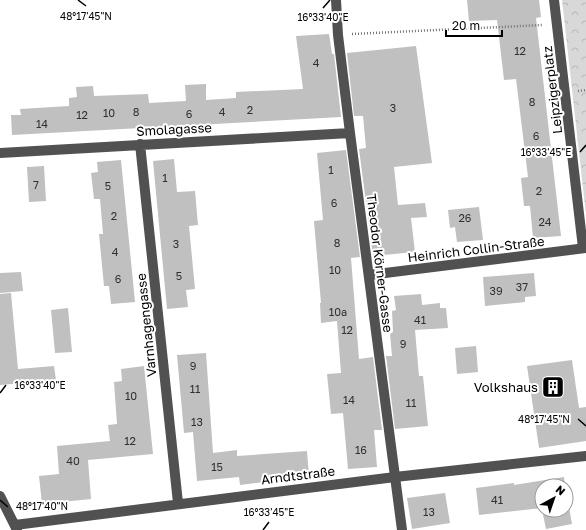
<svg xmlns="http://www.w3.org/2000/svg" width="586" height="530" font-family="'Golos Text',sans-serif">
<defs>
<pattern id="forest-crowns" width="20" height="18" patternUnits="userSpaceOnUse"><rect width="20" height="18" fill="#d8d8d8"/><path d="M2 6a3 3 0 1 1 6 0M12 15a3 3 0 1 1 6 0" fill="none" stroke="#b8b8b8"/></pattern>
</defs>
<rect width="100%" height="100%" fill="#fff"/>
<path fill="url(#forest-crowns)" d="M562,0h24v215z"/>
<path fill="#c0c0c0" d="M467,0h72l2,17 -5,1 25,218 -28,2 -3,-32h-6l-3,-28 7,-1 -12,-98 -12,1 -7,-60 -28,1z
M329,34l3,20h2l7,63 -329,18 -1,-20h10l-1,-6 49,-3v-8l8,-1 -1,-10 17,-1 1,10 54,-2 1,9 37,-2 -1,-16 21,-1v16l30,-2v-6l67,-3 -7,-53z
M416,46l16,117 -38,4 4,38 27,-2 2,14 -16,1 4,34 -42,4 -14,-107 7,-1 -3,-32h-9l-7,-63z
M346,150l14,107 -9,1 8,101 14,-2 9,73h-8l3,37 -29,2 -5,-56 -12,1 -4,-40 14,-1 -4,-52 -16,2 -1,-20h1l-7,-82 9,-1 -6,-67z
M174,159l3,33 18,-1 3,34 -9,1 6,63 -9,1 2,17 -21,2 -14,-148z
M121,160l14,142 -24,2 -2,-18h-5l-5,-52h4l-3,-35h-6l-3,-26 7,-1 -1,-10z
M44,166l2,35 -17,1 -2,-35z
M479,207l4,33 -26,2 -2,-15 -5,1 -2,-18z
M21,272l2,19 -23,2v-20z
M534,273l2,23 -11,1v5l-40,4 -2,-29z
M11,293l7,76 36,-3 2,14 -56,5v-91z
M421,294l1,11 18,-2v5h6l2,20 -33,2 4,46h4l5,50 -33,3 -9,-73h6l-2,-22 3,-2 -1,-21 4,-1 -2,-14z
M68,308l4,44 -17,1 -4,-43z
M476,346l2,26 -21,2 -2,-26z
M206,353l7,100 24,-3v6l70,-5 2,25 -69,9 -1,-8 -42,4 -4,-49 -9,1 -7,-78z
M572,360l7,48 7,-1v34l-47,7 -12,-82z
M144,366l9,88 -65,6 3,39 -49,5 -3,-28 20,-2 -2,-28 53,-5 -2,-16 9,-1 -3,-42 8,-1 -1,-12z
M564,477l1,9h-23v22l-63,7 -3,-27 38,-5v2z
M566,490l6,34 -26,5 -4,-19h24z
M445,493l5,30 -38,6 -5,-31z"/>
<g fill="none" stroke-linecap="round" stroke-linejoin="round">
<path stroke="#737373" stroke-width="2.5" stroke-dasharray="1 2" stroke-linecap="butt" d="M352,34l191,-9
M578,91l8,-1"/>
<path stroke="#515151" stroke-width="10" d="M336,0l2,35 12,98 52,397
M554,0l29,248
M140,144l38,359
M0,153l350,-20
M369,275l217,-27
M0,496l17,34
M15,525l380,-48 191,-21"/>
</g>
<path fill="none" stroke="#000" stroke-width="1.5" d="M78,0l8,6M323,8l7,-8M580,152l6,-7M0,393l6,-8M578,419l8,7M0,500l8,7M263,530l6,-8"/>
<defs>
<g id="building-square" transform="scale(1.15)"><rect x="-9" y="-9" width="18" height="18" rx="4" fill="#000" stroke="#fff"/><path d="M-4-6H4V6H1V3H-1V6H-4ZM-2.5-4.3h1.7v1.8h-1.7ZM.8-4.3h1.7v1.8H.8ZM-2.5-1h1.7V.8h-1.7ZM.8-1h1.7V.8H.8Z" fill="#fff"/></g>
</defs>
<g fill-rule="evenodd">
<use href="#building-square" x="553" y="387"/>
</g>
<g text-anchor="middle" dominant-baseline="central" stroke-width="4" stroke-linejoin="round" paint-order="stroke">
<g font-size="11" fill="#303030">
<text x="520" y="50">12</text>
<text x="316" y="62">4</text>
<text x="532" y="101">8</text>
<text x="393" y="107">3</text>
<text x="250" y="109">2</text>
<text x="136" y="111">8</text>
<text x="222" y="111">4</text>
<text x="109" y="112">10</text>
<text x="189" y="113">6</text>
<text x="82" y="114">12</text>
<text x="42" y="123">14</text>
<text x="536" y="135">6</text>
<text x="331" y="169">1</text>
<text x="165" y="177">1</text>
<text x="36" y="184">7</text>
<text x="108" y="185">5</text>
<text x="539" y="190">2</text>
<text x="334" y="202">6</text>
<text x="114" y="215">2</text>
<text x="465" y="217">26</text>
<text x="545" y="221">24</text>
<text x="337" y="242">8</text>
<text x="176" y="243">3</text>
<text x="115" y="251">4</text>
<text x="335" y="269">10</text>
<text x="179" y="275">5</text>
<text x="118" y="278">6</text>
<text x="522" y="286">37</text>
<text x="496" y="290">39</text>
<text x="338" y="311">10a</text>
<text x="420" y="319">41</text>
<text x="347" y="329">12</text>
<text x="403" y="343">9</text>
<text x="193" y="365">9</text>
<text x="195" y="388">11</text>
<text x="131" y="395">10</text>
<text x="349" y="399">14</text>
<text x="411" y="402">11</text>
<text x="197" y="421">13</text>
<text x="130" y="440">12</text>
<text x="361" y="449">16</text>
<text x="73" y="460">40</text>
<text x="217" y="466">15</text>
<text x="497" y="499">41</text>
<text x="429" y="511">13</text>
</g>
<g font-size="13" fill="#000" stroke="#fff">
<text transform="translate(552 90) rotate(-97)">Leipzigerplatz</text>
<text transform="translate(174 129) rotate(-3)">Smolagasse</text>
<text transform="translate(476 249) rotate(-7)">Heinrich Collin-Straße</text>
<text transform="translate(380 263) rotate(83)">Theodor Körner-Gasse</text>
<text transform="translate(146 325) rotate(-96)">Varnhagengasse</text>
<text transform="translate(298 475) rotate(-7)">Arndtstraße</text>
</g>
<g font-size="13" fill="#000" stroke="#fff" text-anchor="end">
<text x="538" y="387">Volkshaus</text>
</g>
</g>
<g font-size="10" text-anchor="middle" fill="#000" stroke="#fff" stroke-width="4" stroke-linejoin="round" paint-order="stroke">
<text x="86" y="20">48°17'45"N</text>
<text x="323" y="21">16°33'40"E</text>
<text x="546" y="156">16°33'45"E</text>
<text x="40" y="389">16°33'40"E</text>
<text x="544" y="423">48°17'45"N</text>
<text x="42" y="510">48°17'40"N</text>
<text x="269" y="516">16°33'45"E</text>
</g>
<g transform="translate(554 498) rotate(40)"><circle r="19" fill="#ffffff" stroke="#999999"/>
<path d="M0-3L7 15L0 10L-7 15Z" fill="#000000"/>
<text y="-6" font-size="11" font-weight="bold" text-anchor="middle" fill="#000000">N</text>
</g>
<path d="M446 30v6h56v-6" fill="none" stroke="#000000" stroke-width="2"/>
<text x="452" y="30" font-size="12" fill="#000000" stroke="#ffffff" stroke-width="3" paint-order="stroke">20 m</text>
</svg>
